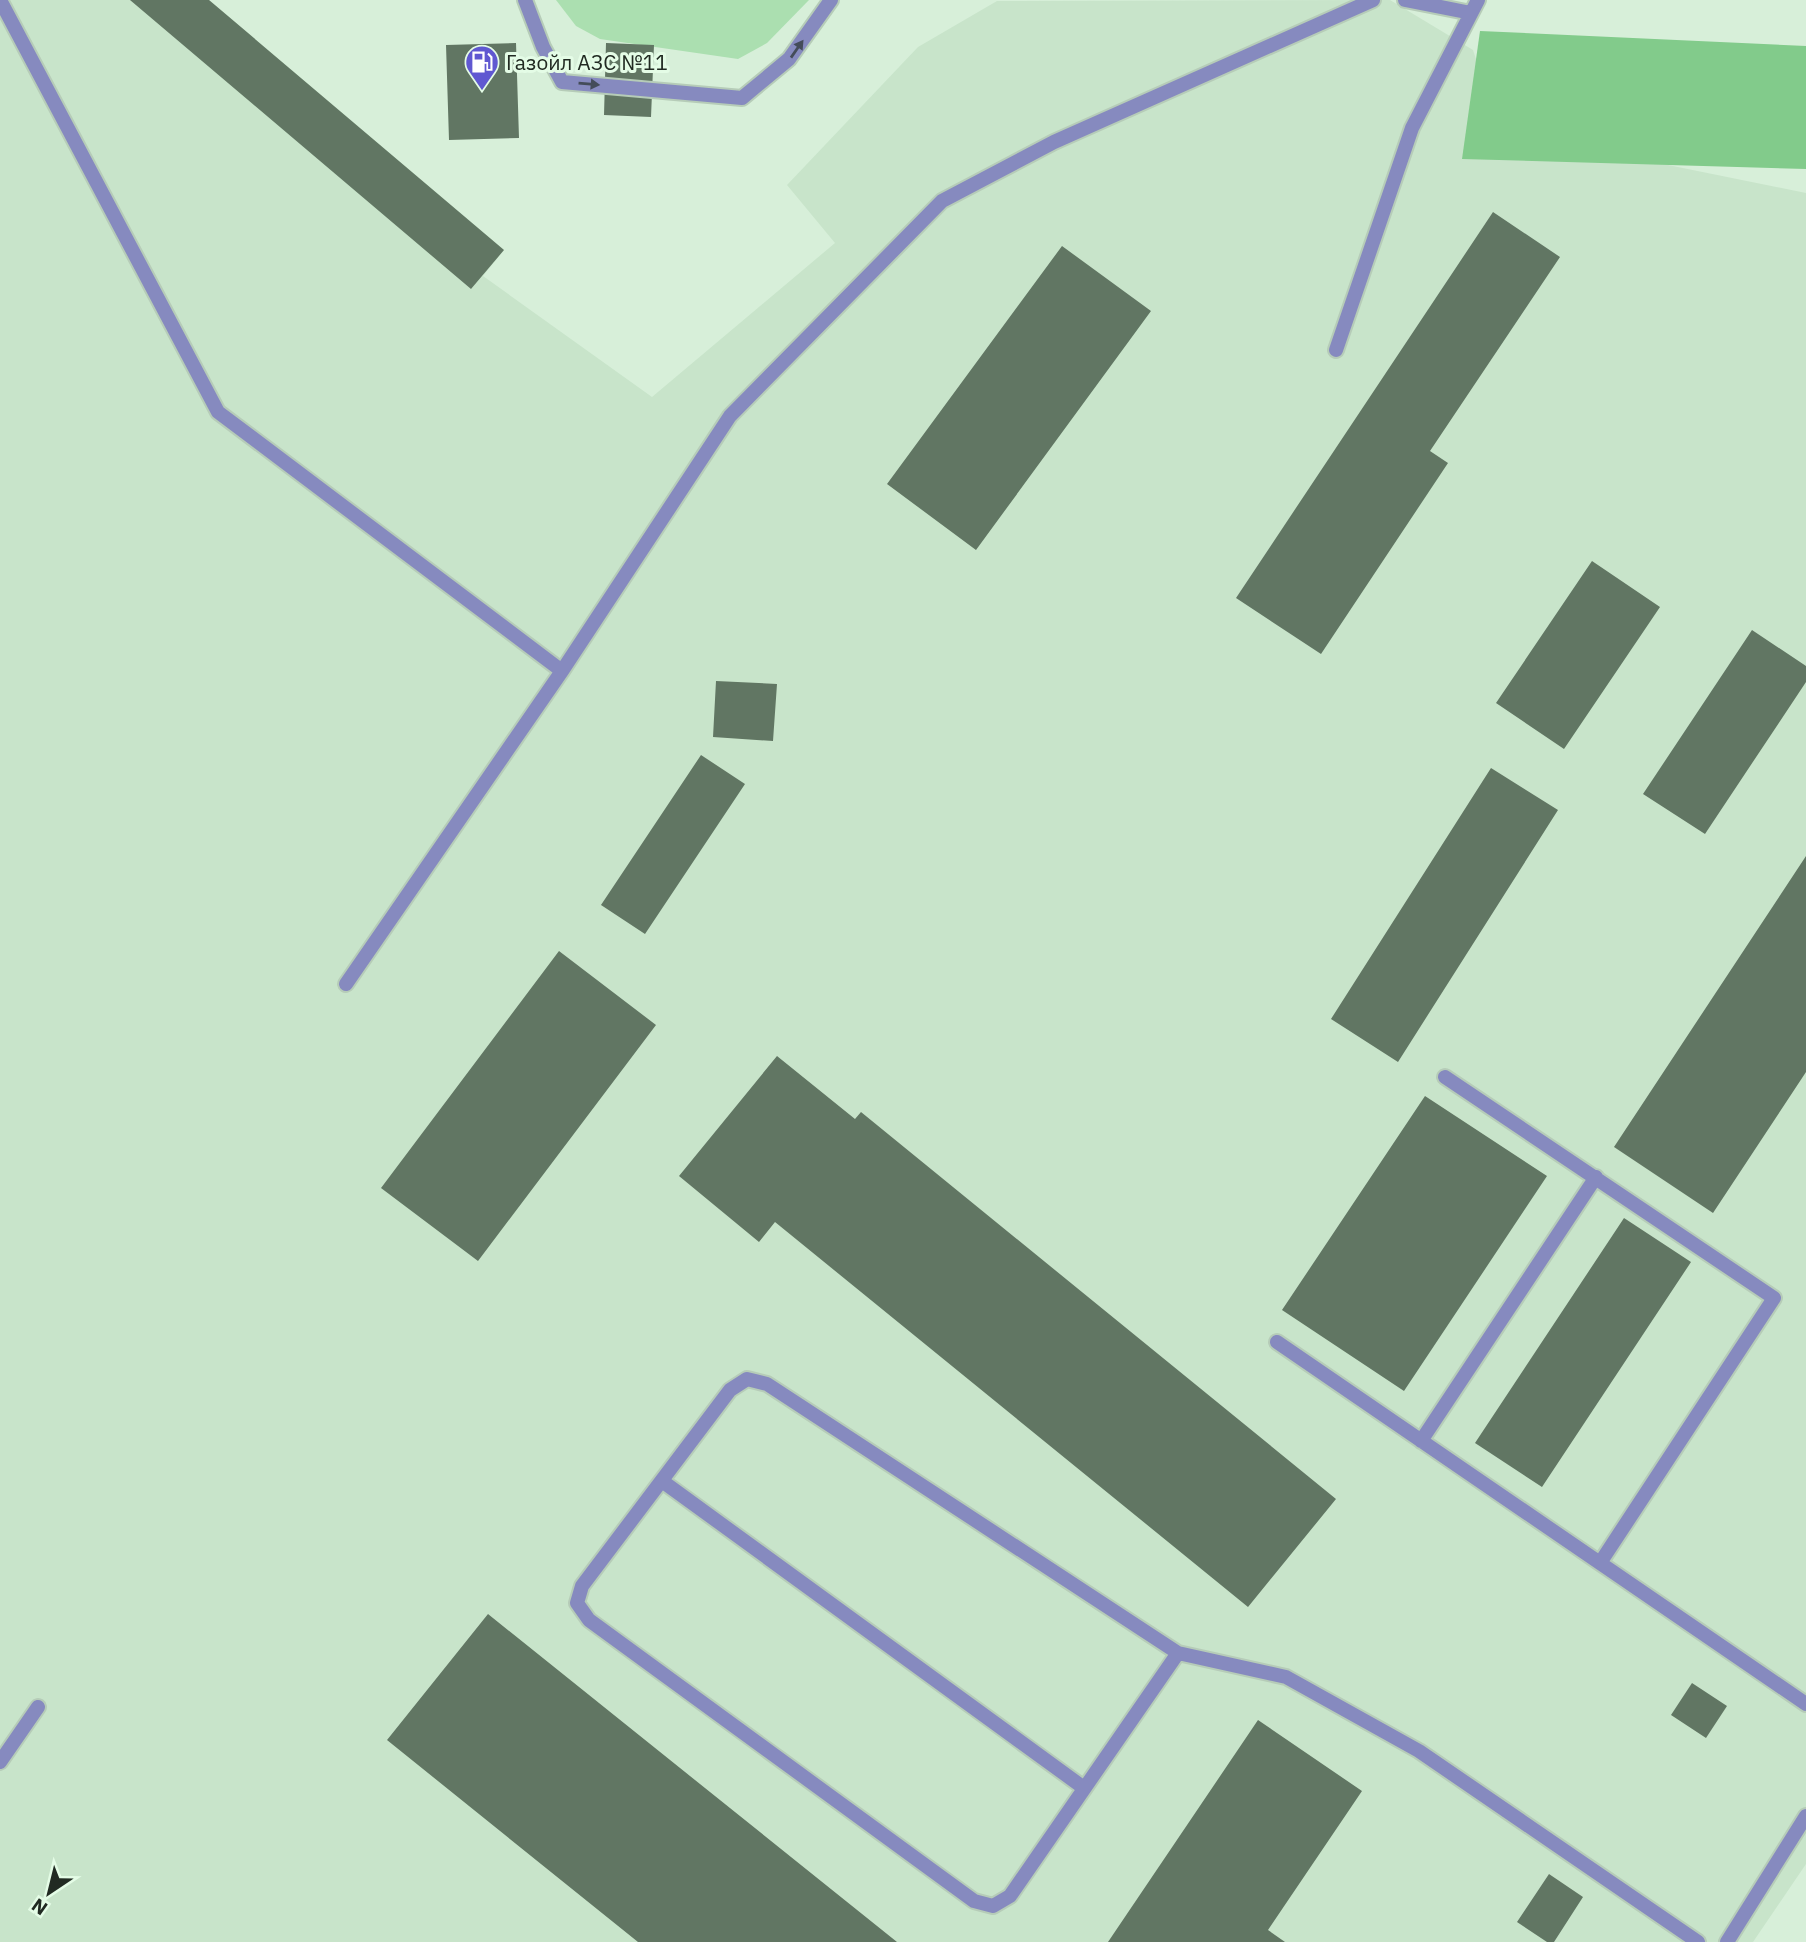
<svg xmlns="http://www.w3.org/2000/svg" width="1806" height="1942" font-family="'IBM Plex Sans',sans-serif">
<rect width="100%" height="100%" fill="#d7efd9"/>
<path fill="#c8e4ca" d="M0,0h209l295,250 -21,26 169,121 183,-154 -48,-58 131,-138 79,-46 393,-1 83,50 27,81 306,62v1671l-53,78h-1753z"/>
<path fill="#abdfb0" d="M556,0h253l-42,43 -29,16 -138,-20 -24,-13z"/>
<path fill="#82cb8b" d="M1480,31l326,15v123l-344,-10z"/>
<path fill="#617663" d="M130,0h79l295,250 -33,39z
M516,43l3,95 -70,2 -3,-95z
M606,43l48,2 -3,72 -47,-2z
M1493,212l67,45 -130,194 18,12 -127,191 -85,-56z
M1062,246l89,65 -175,239 -89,-66z
M1592,561l68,46 -96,142 -68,-46z
M1752,630l54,36v16l-101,152 -62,-40z
M716,681l61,3 -4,57 -60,-4z
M701,755l44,29 -100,150 -44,-29z
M1491,768l67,42 -160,252 -67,-43z
M1806,856v216l-93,141 -99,-66z
M559,951l97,74 -178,236 -97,-73z
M777,1056l78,63 6,-7 475,387 -88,108 -473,-385 -16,20 -80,-66z
M1425,1096l122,80 -143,215 -122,-81z
M1624,1218l67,44 -149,225 -67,-44z
M488,1614l409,328h-259l-251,-202z
M1692,1683l35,23 -21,32 -35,-23z
M1258,1720l104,71 -94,139 17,12h-177z
M1549,1874l34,23 -29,45h-7l-30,-20z"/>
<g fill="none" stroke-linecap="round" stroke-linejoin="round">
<g stroke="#b6ccb8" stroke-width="18">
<path id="service" d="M0,0l218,412 344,259
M525,0l18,47 19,35 180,16 47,-39 42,-59
M1405,0l66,13
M1336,350l76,-222 66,-128
M346,984l216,-313 168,-255 212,-215 112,-59 319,-142
M1445,1077l329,221 -174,265
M1277,1342l529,362
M1421,1441l175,-264
M662,1481l422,307
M1178,1653l-168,243 -17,10 -19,-5 -385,-281 -12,-17 5,-17 148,-196 17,-11 20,5 411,269 108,24 133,74 279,191
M0,1762l38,-55
M1727,1942l79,-126"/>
</g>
<use href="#service" stroke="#868abf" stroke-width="14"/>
</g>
<defs><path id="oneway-solid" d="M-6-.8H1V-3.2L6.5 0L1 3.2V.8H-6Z" transform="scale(1.75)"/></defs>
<g fill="#444c59">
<use href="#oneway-solid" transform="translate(797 49) rotate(-55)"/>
<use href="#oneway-solid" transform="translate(589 84) rotate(5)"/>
</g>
<defs>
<g id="fuel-pin" transform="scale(1.75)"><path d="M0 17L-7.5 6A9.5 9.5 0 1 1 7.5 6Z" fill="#6058d1" stroke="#e4fce6"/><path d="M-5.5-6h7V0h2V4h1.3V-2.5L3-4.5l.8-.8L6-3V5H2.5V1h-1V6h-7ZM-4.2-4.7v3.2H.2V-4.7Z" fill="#fff"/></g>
</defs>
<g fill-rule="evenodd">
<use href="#fuel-pin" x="482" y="62"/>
</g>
<g text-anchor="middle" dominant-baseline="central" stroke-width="6" stroke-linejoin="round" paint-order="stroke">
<g font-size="21" fill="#212a22" stroke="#e4fce6" text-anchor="start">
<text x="506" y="62">Газойл АЗС №11</text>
</g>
</g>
<g transform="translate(49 1893) rotate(215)" stroke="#e4fce6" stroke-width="5" paint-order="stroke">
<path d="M0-5L12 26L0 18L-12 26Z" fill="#212a22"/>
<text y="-10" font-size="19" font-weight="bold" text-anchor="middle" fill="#212a22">N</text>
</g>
</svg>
